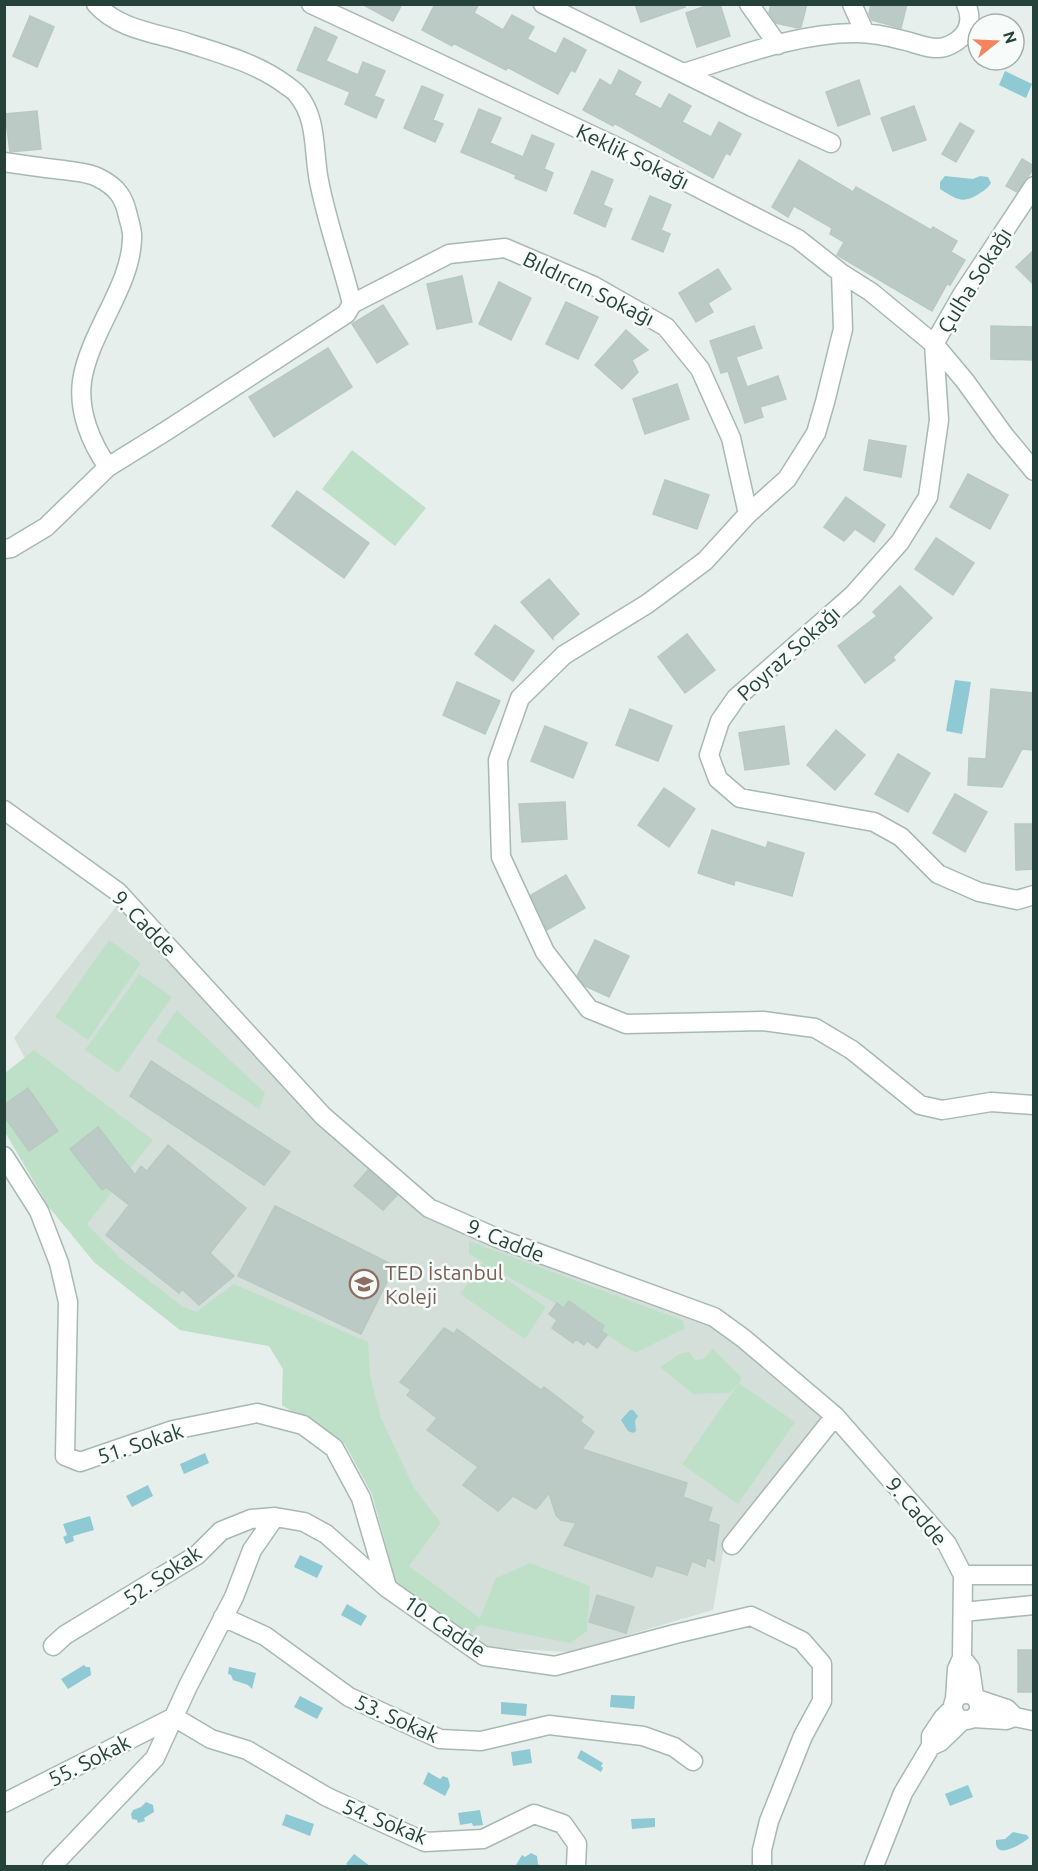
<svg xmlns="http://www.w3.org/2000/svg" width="1038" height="1871" font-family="Ubuntu,sans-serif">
<rect width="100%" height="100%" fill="#e6efeb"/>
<path fill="#d4dfda" d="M118,904l318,317 275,102 112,93 -98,125 -12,69 -143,42 -79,-4 -95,-66 -24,-88 -27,-50 -63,-39 1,-36 -14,-23 -89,-16 -86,-68 -45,-55 -44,-75 -1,-58 21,-16 -11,-20z"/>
<path fill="#bfe0c8" d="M352,450l74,58 -31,38 -73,-57z
M109,940l32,23 -53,77 -33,-23z
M139,974l33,23 -54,76 -33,-23z
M177,1010l88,83 -6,16 -103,-69z
M34,1050l119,90 -66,84 33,34 62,48 14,6 38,-28 134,58 2,33 11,43 33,70 27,35 -32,43 71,52 16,-40 34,-15 60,23 -3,45 -17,12 -92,-18 -7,10 -75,-53 -24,-88 -27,-50 -63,-39 1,-36 -14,-23 -89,-16 -86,-68 -45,-55 -44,-75 -1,-58z
M469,1241l213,79 3,8 -50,25 -34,-22 3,-5 -40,-18 -81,-45 63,44 -21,32 -65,-45 23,-32 -14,-8z
M713,1349l29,29 -3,5 56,39 -57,82 -56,-40 57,-81 -9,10 -37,1 -33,-27 21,-14 8,-1 6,8 8,-1z"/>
<path fill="#8ec9d4" d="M1005,71l27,13 -6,14 -27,-13z
M945,176l28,3 7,-3 8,1 3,6c-3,5 -6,7 -11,10 -17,12 -24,6 -40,-4v-7z
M955,680l16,2 -9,52 -16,-3z
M630,1410h3l5,6 -3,5 1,10 -3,2 -5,-2 -7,-11z
M205,1453l4,10 -25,11 -4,-10z
M148,1485l5,11 -21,11 -6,-11z
M90,1516l4,14 -21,6 1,5 -8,3 -3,-7 4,-2 -4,-11z
M300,1555l23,11 -6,12 -23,-11z
M347,1604l20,12 -6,10 -20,-11z
M84,1665l2,2h4l1,8 -23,14 -7,-10z
M229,1667l27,6 -4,16 -4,-4 -15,-5 -2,-5 -3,-1z
M611,1695l24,1 -1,13 -24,-2z
M300,1696l23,12 -6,11 -23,-12z
M501,1702l26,2 -1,12 -25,-2z
M530,1749l2,14 -19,3 -2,-14z
M581,1750l22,13 -2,3 2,2 -2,4 -24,-14z
M428,1772l12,7 3,-3 5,2 2,8 -5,10 -22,-12z
M968,1785l5,12 -23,9 -5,-12z
M146,1802l7,3 1,7 -10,6 1,3 -7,2 -1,-3 -5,-1 -1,-5 2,-4 8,-3z
M480,1810l3,15 -10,1 -1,-3 -12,2 -2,-12z
M286,1814l28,10 -4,12 -28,-11z
M655,1818v9l-23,2 -1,-10z
M1013,1832l14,3 2,3c-6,5 -35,24 -33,2l9,-1z
M531,1853l6,3 1,8 4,2h-23l-3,-1 6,-10 3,2z
M354,1854l16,12h-21l-3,-2z"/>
<path fill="#bbcac4" stroke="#b8c9c2" stroke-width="1.5" d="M362,4h40l-9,17z
M435,4h44l-5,9 29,17 9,-15 22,12 -7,12 29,15 8,-16 22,12 -11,22 -4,-2 -13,24 -51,-27 -1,3 -53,-27 -1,3 -30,-16z
M635,4h49l1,3 -44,15z
M711,4h9l10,32 -33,11 -11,-34z
M771,4h36l-6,23 -3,1 -22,-5 -7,-10z
M871,4h36l-6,24 -29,-8 -3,-6z
M30,16l24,11 -17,40 -24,-11z
M315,27l22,10 -11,24 32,14 5,-13 22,9 -11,25 10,4 -8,18 -31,-14 5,-12 -53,-22z
M619,70l22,12 -7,13 27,14 8,-15 22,12 -9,16 29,15 8,-15 22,12 -11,21 -4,-2 -13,25 -99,-55 -1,3 -30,-16 17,-31 11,7z
M859,80l11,34 -32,12 -12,-34z
M422,86l21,9 -10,25 10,4 -8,18 -31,-14z
M914,106l12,34 -33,11 -12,-33z
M479,109l22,9 -11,25 33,14 9,-22 22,9 -10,25 9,4 -7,18 -31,-13 1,-3 -55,-23z
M37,111l4,38 -31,3 -5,-38z
M960,123l14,8 -18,31 -14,-8z
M1022,159l12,7v2l-17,24 -11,-6z
M799,160l54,32 3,-5 75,43 2,-3 24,14 -6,11 14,8 -15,25 -3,-1 -15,27 -95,-56 7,-13 -14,-8 2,-6 -38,-22 -6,11 -16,-10z
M592,171l21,9 -10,25 9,4 -7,18 -31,-14z
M650,196l21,9 -10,25 9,4 -7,18 -31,-13z
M1034,250v35l-18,-18z
M718,269l13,20 -23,14 5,9 -17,10 -17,-29z
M462,276l10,46 -35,7 -10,-45z
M499,282l32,16 -20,42 -32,-16z
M566,302l32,15 -20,42 -32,-15z
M383,305l25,39 -31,19 -25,-39z
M754,326l8,22 -26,9 11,30 31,-11 8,23 -26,8 3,10 -18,6 -17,-52 -7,2 -11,-32z
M991,326l43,1v33l-43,-1z
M626,330l22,20 -16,10 6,12 -16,17 -27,-24z
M328,348l24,39 -78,50 -25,-40z
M677,384l12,35 -44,15 -12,-35z
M869,440l37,6 -5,31 -37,-7z
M968,474l40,21 -18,34 -40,-22z
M665,480l44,15 -12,34 -44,-15z
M297,491l72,52 -25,35 -72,-52z
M846,497l39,28 -11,17 -19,-13 -11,12 -20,-14z
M936,538l38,25 -21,32 -38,-26z
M549,579l30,35 -26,23v2l-32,-37z
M900,586l32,32 -39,39 2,3 -30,23 -27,-37 39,-30 -4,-4z
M495,625l39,26 -21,30 -38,-27z
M687,634l28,36 -30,23 -27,-36z
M457,682l43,19 -15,33 -42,-19z
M991,689l43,4 -2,57 -10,-1 -20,38 -34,-2 1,-27 17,1z
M630,709l42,17 -14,35 -42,-16z
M545,726l42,17 -14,35 -42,-17z
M784,726l5,38 -44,6 -6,-37z
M836,730l29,25 -30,35 -28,-25z
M898,754l32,19 -22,39 -33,-18z
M664,788l31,21 -26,38 -31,-22z
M955,794l32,18 -22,40 -32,-19z
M565,802l2,37 -45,3 -3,-38z
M1015,824h19v45l-18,1z
M712,830l54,18 2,-6 36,11 -12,43 -57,-16 -1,5 -36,-12z
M566,875l19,33 -38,22 -16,-35z
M595,940l34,16 -20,41 -24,-11 -8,-10z
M151,1061l139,91 -26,33 -134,-89z
M28,1088l30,43 -29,20 -25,-35v-11z
M98,1127l37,48 6,-9 6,5 21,-26 78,63 -36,45 24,23 -35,29 -17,-16 -3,4 -73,-58 23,-30 -23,-18 -4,3 -32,-41z
M368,1170l29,25 -14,15 -29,-24z
M275,1206l120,60 -34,68 -123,-58z
M569,1301l35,25 -3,5 6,4 -10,13 -10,-7 -3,4 -8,-6 -3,4 -21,-15 5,-8 -8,-6 8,-11 7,5z
M444,1328l10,6 3,-5 84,61 3,-3 39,30 -3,4 14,11 -12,17 105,34 -4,14 29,11 -4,13 11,4 -5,36 -7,-4 -2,10 -13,-6 -5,14 -31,-10 -4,12 -88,-32 12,-22 -15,-3 -5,-5 -7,-22 -13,16 -23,-13 -15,15 -35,-26 15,-18 -51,-37 10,-12 -30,-23 4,-5 -11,-8z
M597,1595l37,12 -8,26 -37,-11z
M1018,1650h16v42h-16z"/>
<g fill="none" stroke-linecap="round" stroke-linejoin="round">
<g stroke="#a8b8b2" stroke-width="21">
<path id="minor" d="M311,4l121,56 202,95 164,84 43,34 30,19 63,52 31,37 39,54 30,36
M543,4l209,103 79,36
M749,4l29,41
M852,4l13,29
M684,73c54,-17 117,-41 173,-40 15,0 30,3 45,7 15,3 33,13 48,5 17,-8 24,-23 16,-41
M4,162c20,3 40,6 60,8 11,2 25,2 35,8 18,9 25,19 29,38 2,8 5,16 4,23 -1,47 -43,94 -50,142 -4,31 9,62 26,86
M841,273l2,56 -18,73 -9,31 -29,46 -39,35 -43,47 -58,43 -83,51 -44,43 -22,62 3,97 44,95 44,57 37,15 137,-3 52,7 37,22 68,55 22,5 49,-8 43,3
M352,304l97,-50 56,-6 89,38 72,41 34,42 31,69 17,76
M934,344l5,76 -11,77 -28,45 -47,53 -117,103 -16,23 -11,34 9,24 22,19 134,24 27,15 37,37 41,18 38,8 17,-5
M934,344l28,-49 72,-109
M4,549l7,-1 35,-21 62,-60 58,-36 180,-117 6,-10c-10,-41 -25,-81 -33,-123 -6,-29 -1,-63 -22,-87 -2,-3 -7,-6 -11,-9 -28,-21 -61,-30 -95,-41 -32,-11 -71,-13 -95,-40
M4,810l114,82 205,224 106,92 68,30 217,79 29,21 92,78 112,128 16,31 -1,83 -5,11 -2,30
M4,1156l35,55 20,52 9,39 -3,154 15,6 93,-32 84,-17 46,12 31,23 27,50 26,89
M732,1545l103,-129
M963,1575h71
M963,1612l71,-7
M223,1617l42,19 84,61 91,42 41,2 68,-16 94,11 31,11 19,14
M53,1646l12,-11 132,-80 24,-24 30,-12 24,-2
M962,1658l8,10 4,27
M953 1707a13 13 0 1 1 26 0a13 13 0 1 1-26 0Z
M977,1699l30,10 8,8
M973,1718l33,2 9,-3 19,4
M931,1746v-10l12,-18 9,-9
M931,1746l9,-4 23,-22
M4,1803l170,-86 37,22 36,11 80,47 98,45 58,-3 51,-25 29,10 14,20 -1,22
M52,1866l103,-108 33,-72 46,-89 18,-47 23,-33 29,5 22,12 61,54 97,68 71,10 120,-32 76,-18 51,25 20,23v37l-19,35 -34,85 -7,29v16
M874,1866l29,-73 28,-47"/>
</g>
<use href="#minor" stroke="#fff" stroke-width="18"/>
</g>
<defs>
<g id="school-ring" transform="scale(1.5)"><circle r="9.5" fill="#f7fbf9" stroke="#8d6e63" stroke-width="1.5"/><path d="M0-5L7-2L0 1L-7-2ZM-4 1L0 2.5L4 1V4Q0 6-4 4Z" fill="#8d6e63"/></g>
</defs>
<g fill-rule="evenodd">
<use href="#school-ring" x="364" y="1284"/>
</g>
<g text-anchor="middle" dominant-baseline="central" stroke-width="5" stroke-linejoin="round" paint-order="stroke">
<g font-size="21" fill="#24423a" stroke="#f7fbf9">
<text transform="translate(633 156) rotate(26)">Keklik Sokağı</text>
<text transform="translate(974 280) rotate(-58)">Çulha Sokağı</text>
<text transform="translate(589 288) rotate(26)">Bıldırcın Sokağı</text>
<text transform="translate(788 653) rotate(-42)">Poyraz Sokağı</text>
<text transform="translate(145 923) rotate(46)">9. Cadde</text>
<text transform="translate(506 1240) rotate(22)">9. Cadde</text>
<text transform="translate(140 1443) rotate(-18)">51. Sokak</text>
<text transform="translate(917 1511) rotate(50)">9. Cadde</text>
<text transform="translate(162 1575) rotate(-34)">52. Sokak</text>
<text transform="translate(445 1626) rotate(34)">10. Cadde</text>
<text transform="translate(397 1718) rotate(24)">53. Sokak</text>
<text transform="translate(89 1760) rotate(-27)">55. Sokak</text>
<text transform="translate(385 1821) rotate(22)">54. Sokak</text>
</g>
<g font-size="21" fill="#785e54" stroke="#f7fbf9" text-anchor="start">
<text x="385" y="1272">TED İstanbul<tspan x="385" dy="24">Koleji</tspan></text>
</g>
</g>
<rect width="1038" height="1871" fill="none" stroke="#24423a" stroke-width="12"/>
<g transform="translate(996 42) rotate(72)"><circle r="28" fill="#f7fbf9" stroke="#a3b1ad" stroke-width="1.5"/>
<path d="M0-4.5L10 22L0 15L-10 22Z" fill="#f4845f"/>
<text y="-9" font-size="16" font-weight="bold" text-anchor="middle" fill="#24423a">N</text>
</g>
</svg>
